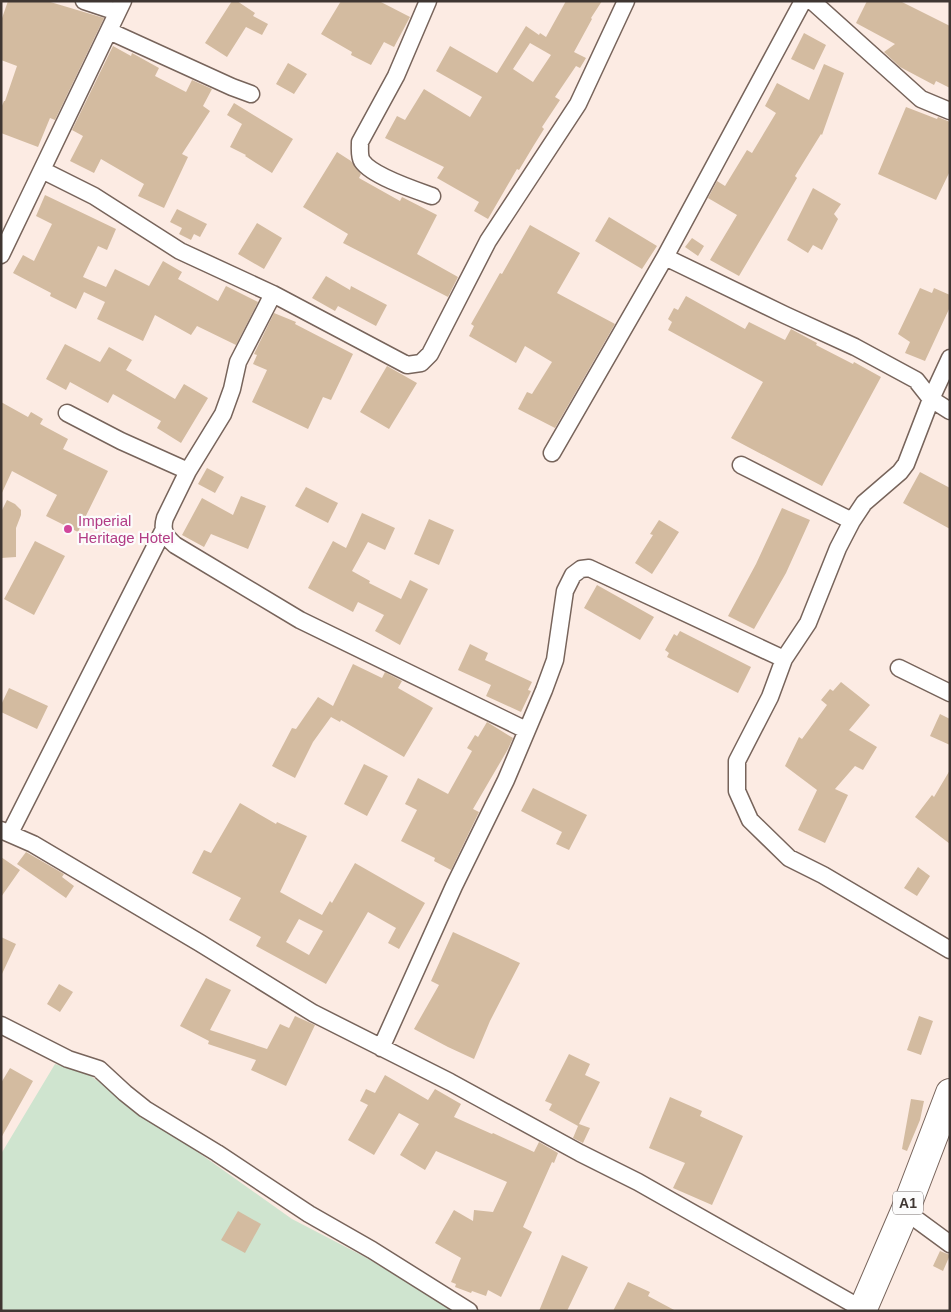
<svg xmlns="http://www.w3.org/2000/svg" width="951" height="1312" font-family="Helvetica,sans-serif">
<rect width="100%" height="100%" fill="#fcebe3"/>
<path fill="#cfe4cf" d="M55,1064l33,10 204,145 73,38 92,54h-456v-157z"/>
<path fill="#d3bba0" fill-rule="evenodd" d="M8,1h39l57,17 -49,102 -5,-2 -12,29 -37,-14v-25l3,-7h1l12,-35 -16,-6v-39z
M232,1h5l18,12 -2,3 15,8 -6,11 -16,-8 -19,30 -22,-14z
M341,1h38l31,16 -16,30 -10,-5 -13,23 -20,-10 1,-3 -31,-18z
M566,1h36l-11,17 1,1 -18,33 12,6 -6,10 -4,-2 -21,31 5,3 -18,27 2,2 -10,16 -15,25 -2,-1 -29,50 -14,-8 5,-9 -42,-24 7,-11 -59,-29 12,-22 8,4 19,-31 46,28 12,-20 -46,-26 14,-25 47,27 29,-47 13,9 1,-2 6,4zM530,43l21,12 -18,27 -20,-13z
M867,1h33l50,25v62l-14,-7 -2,4 -34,-18 -16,-15 11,-8 -39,-21z
M804,33l22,12 -12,25 -23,-11z
M113,46l18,10 1,-3 27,15 -4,8 31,16 6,-12 20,9 -9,17 7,5 -28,43 6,3 -24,51 -26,-12 6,-12 -43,-25 -7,14 -24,-12 13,-25 -11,-6z
M288,63l19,11 -13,20 -18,-10z
M824,64l20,9 -22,62 -1,-1 -26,42 2,2 -58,98 -29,-16 27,-45 -29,-17 9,-17 8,5 22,-36 5,3 24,-40 -11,-7 12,-23 32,17z
M234,103l59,36 -21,34 -27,-17 1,-1 -16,-8 12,-23 -15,-9z
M906,107l31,12 1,-2 12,5v49l-14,29 -58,-26z
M337,152l14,9 10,13 -2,4 41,23 2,-4 35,18 -20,39 41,23 -10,20 -105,-54 5,-9 -45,-27z
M813,188l28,16 -7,10 4,5 -16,31 -9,-5 -5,8 -21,-13z
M45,195l71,34 -9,21 -9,-4 -15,31 23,10 9,-18 34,17 14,-25 19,11 -4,7 40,22 8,-15 32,16 -22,43 -39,-19 -6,9 -36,-20 -12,26 -46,-22 8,-17 -21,-10 -8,17 -26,-13 1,-3 -38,-20 10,-18 11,6 18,-37 -16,-8z
M177,209l30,15 -7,13 -6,-3 -3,6 -12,-6 3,-6 -12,-6z
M609,217l48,29 -15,23 -47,-28z
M257,223l25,15 -18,31 -26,-15z
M530,225l50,28 -23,40 58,31 -60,104 -37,-19 9,-17 5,2 20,-32 -27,-16 -9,17 -47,-27 5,-10 -3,-2 29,-51 2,1z
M692,238l12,8 -6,10 -13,-9z
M326,276l24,14 1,-4 36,19 -11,21 -38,-20 -3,5 -23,-13z
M920,288l12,5 2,-5 16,7v12l-25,54 -20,-8 5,-11 -12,-8z
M686,296l59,33 4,-7 36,18 6,-11 26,14 -1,2 37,19 1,-2 27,15 -59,109 -91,-48 32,-56 -95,-52 4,-8 -4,-3 6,-11 4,2z
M274,313l22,9 -1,2 58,30 -22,46 -8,-3 -15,32 -56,-27 15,-32 -14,-6 4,-9 -3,-1z
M65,344l35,18 9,-15 23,13 -6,10 49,29 9,-15 24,14 -27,45 -24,-15 4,-7 -48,-27 -5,9 -38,-21 -4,8 -20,-11z
M387,366l30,17 -28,46 -29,-17z
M1,402l27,15 3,-5 12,7 -3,5 28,15 -5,10 45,22 -30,61 -32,-16 11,-21 -45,-24 -11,24z
M207,468l17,9 -9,16 -17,-9z
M920,472l30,16v41l-47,-26z
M306,487l32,16 -10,20 -33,-17z
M241,496l25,10 -18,43 -37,-15 -7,13 -22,-12 20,-37 31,17z
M7,500l8,4 6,6v5l-5,13v29l-15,1v-46z
M782,508l28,12 -24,53 -32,56 -26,-13 28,-52z
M362,513l33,15 -10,22 -17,-8 -16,29 18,10 -1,2 32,16 9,-19 18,9 -28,56 -25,-14 9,-16 -26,-13 -5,10 -45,-24 25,-47 13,7z
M429,519l25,11 -15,35 -25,-11z
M659,520l20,12 -27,42 -17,-11 18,-28 -3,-1z
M35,541l30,15 -31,59 -30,-16z
M597,585l57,32 -14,23 -56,-32z
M680,631l71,36 -13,26 -71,-36 2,-4 -4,-3 9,-16 3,2z
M470,644l18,9 -3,7 47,22 -4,8 3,1 -10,21 -35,-16 5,-11 -33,-15z
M353,664l29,14 3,-6 17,9 -4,7 35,20 -29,49 -63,-37 -1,2 -9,-5 -18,25 -18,36 -23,-12 20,-38 4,1 22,-32 15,9z
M841,682l29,23 -21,25 28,17 -14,23 -8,-4 -20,23 13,6 -23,48 -27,-13 19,-40 -32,-24 14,-29 3,2 25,-34 -6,-5 9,-11 3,2z
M9,688l39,18 -11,23 -36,-17v-7z
M940,714l10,5v26l-20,-9z
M487,722l26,16 -5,11 -35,60 6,3 -28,58 -17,-9 1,-3 -34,-17 16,-31 -12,-6 13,-26 30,16 24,-43 -5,-3 8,-13 3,2z
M364,764l24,12 -21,40 -23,-12z
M950,770v74l-35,-27 17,-22 2,2z
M533,788l54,27 -18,35 -13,-6 6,-12 -41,-21z
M240,803l36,21 1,-2 30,14 -27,56 31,17 11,6 8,-14 2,2 23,-40 70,40 -26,46 -11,-6 8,-15 -28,-16 -42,72 -70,-38 5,-9 -32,-17 12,-22 -49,-25 12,-23 7,3zM299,919l24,12 -14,24 -23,-13z
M26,852l38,22 -2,3 12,9 -8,12 -49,-34z
M1,857l19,13 -19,27z
M918,867l12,9 -13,20 -13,-8z
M453,932l67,31 -30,58 -16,38 -26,-12 -34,-18 25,-44 -8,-4z
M1,937l15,7 -15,32z
M206,978l25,12 -21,40 57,19 13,-25 9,4 6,-12 20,9 -29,61 -35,-16 5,-10 -48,-16 1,-3 -29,-15z
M59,984l14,8 -13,20 -13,-8z
M919,1016l14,5 -12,34 -14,-5z
M569,1054l21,10 -5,11 15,7 -21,42 11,4 -7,15 -10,-5 5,-12 -29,-16 3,-6 -7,-3z
M10,1068l23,13 -32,57v-55z
M385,1075l43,25 7,-11 26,15 -7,13 38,17 1,-1 41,19 5,-10 19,11 -4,10 -2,-1 -29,65 9,5 -31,65 -13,-7 -2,6 -14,-5 -1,2 -16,-6 1,-3 -5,-2 10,-24 -26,-15 19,-33 19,11 1,-11 19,2 14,-30 -71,-31 -11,19 -25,-15 19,-31 -20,-11 -25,42 -26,-15 20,-35 -8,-4 6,-12 9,4z
M670,1097l32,14 -2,5 43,20 -31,69 -39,-17 12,-25 -36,-15z
M911,1099l13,2 -4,19 -13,31 -5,-2z
M238,1211l23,13 -16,29 -24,-13z
M940,1251l10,4 -7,16 -10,-5z
M562,1255l26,12 -21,44h-28z
M628,1282l22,10 -2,4 28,15h-63z"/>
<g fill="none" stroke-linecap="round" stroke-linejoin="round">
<g stroke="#77645b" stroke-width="19">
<path id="street" d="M84,1l33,11
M428,1l-32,75 -36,66c0,7 -1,14 2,19 10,15 53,29 70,35
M812,1l109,98 29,12
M109,31l123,56 19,7
M42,170l52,26 86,55 93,43 134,71 14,-2 9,-9 58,-113 90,-137 48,-103
M1,255l122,-254
M665,257l120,58 70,32 61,33 15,19 19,12
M273,294l-35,68 -6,27 -9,25 -35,57 -23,47c-4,13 1,19 10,27l125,75 226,110
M950,358l-19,41 -25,65 -6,8 -36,31 -12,18 -14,27 -30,75 -24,36 -14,38 -33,64v30l13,29 39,38 34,17 127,75
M67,413l54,28 67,30
M552,453l113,-196 138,-256
M741,465l111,56
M899,668l51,25
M1,830l32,14 167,99 113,70 137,69 130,71 58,29 224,127
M10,833l153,-302
M1,1025l67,34 31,10 26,24 20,16 72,44 92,61 63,36 97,61
M381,1048l73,-162 52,-106 38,-90 11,-30 10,-69 8,-16 8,-6 8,-1 195,91
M905,1211l45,33"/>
</g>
<g stroke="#77645b" stroke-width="30">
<path id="highway" d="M862,1311l43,-100 45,-118"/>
</g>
<use href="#street" stroke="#fff" stroke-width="16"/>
<use href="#highway" stroke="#fff" stroke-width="28"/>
</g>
<circle fill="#d1479c" stroke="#fcfcfc" stroke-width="2" cx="68" cy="529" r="5"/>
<g text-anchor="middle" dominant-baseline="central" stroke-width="4.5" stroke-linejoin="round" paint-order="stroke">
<rect fill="#fcfcfc" stroke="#78716f" stroke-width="1" x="893" y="1191.5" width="30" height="23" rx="4"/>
<g font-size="14" font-weight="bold" fill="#3f3632">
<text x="908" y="1203">A1</text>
</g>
<g font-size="15" fill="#b23c85" stroke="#fcfcfc" text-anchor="start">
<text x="78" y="520">Imperial<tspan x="78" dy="17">Heritage Hotel</tspan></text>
</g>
</g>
<rect width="951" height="1312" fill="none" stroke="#3f3632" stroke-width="5"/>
</svg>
